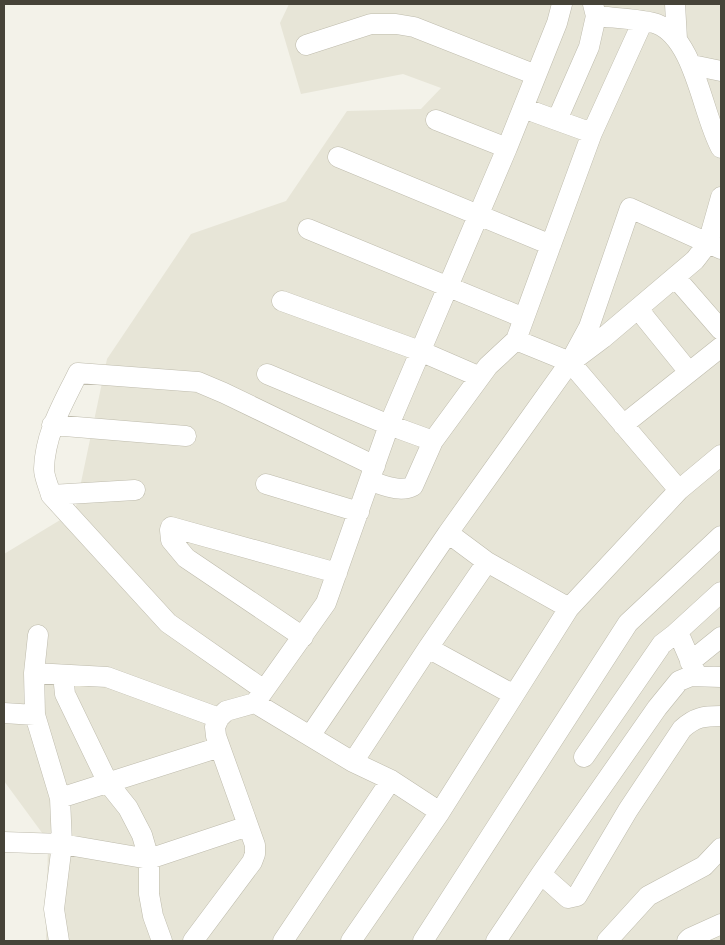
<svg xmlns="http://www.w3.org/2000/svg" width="725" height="945" font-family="Lato,sans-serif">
<rect width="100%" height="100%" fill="#f3f2e9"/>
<path fill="#e7e5d7" d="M289,4h432v937h-675l2,-100 -44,-60v-227l71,-43 32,-152 84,-125 95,-33 61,-90 74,-2 20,-21 -38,-14 -102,20 -21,-71z"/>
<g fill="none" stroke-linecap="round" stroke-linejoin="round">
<g stroke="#bebbac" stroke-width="21">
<path id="minor" d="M675,4l2,35
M596,16c16,2 48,3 61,8 38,15 45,90 64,124
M306,45l65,-21h25l18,3 122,48
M692,65l29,6
M523,108l69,25
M436,120l71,28
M557,120l32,-73 7,-31 -3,-12
M338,157l213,88
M308,229l216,89
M675,277l46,53
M282,301l138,50 60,26
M638,309l51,63
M516,340l54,22 109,128
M575,359l28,-21 92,-78 13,-17 13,-46
M267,374l122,51 44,16
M52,425l134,11
M623,425l98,-78
M370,481c14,4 30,12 43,5l20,-45 55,-75 28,-26 76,-207 51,-112
M266,484l93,28
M51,495l84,-5
M448,533l39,29 82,46
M675,634l6,5 16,37
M38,635l-4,38 1,42 25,83 2,46 -8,65 5,32
M303,637l-117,-79 -15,-18 -1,-10 1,-3 166,46
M428,648l86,47
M690,662l31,-25
M34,673l73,4 112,41
M63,675l2,19 43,89 20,25 14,27 7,24v35l4,22 9,25
M264,690l-96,-67 -117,-128c-2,-8 -7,-18 -7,-26 1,-36 19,-65 34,-96l120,9 26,11 151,73
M255,703l98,59 38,18 49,32
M4,713l31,2
M310,736l138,-203 122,-171 19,-35 41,-119 91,41
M584,757l78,-113 13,-10 46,-42
M353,762l75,-114 59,-86
M60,798l160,-51
M4,842l58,2 87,15 99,-33
M541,874l27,24 9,-2 51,-86 54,-81c13,-12 22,-13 39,-13
M193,941l59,-79 3,-8v-9l-39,-109 -1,-9 4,-9 7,-7 29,-8 71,-100 63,-178 118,-277 50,-125 5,-19
M283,941l108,-161
M351,941l89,-129 129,-204 110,-118 42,-35
M423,941l205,-318 93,-87
M496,941l45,-67 116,-166 22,-27 12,-5 30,1
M607,941l41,-45 56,-30 17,-18
M687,941l3,-3 31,-14"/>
</g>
<use href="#minor" stroke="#fff" stroke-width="20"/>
</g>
<rect width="725" height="945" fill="none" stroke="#464338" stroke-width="10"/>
</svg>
